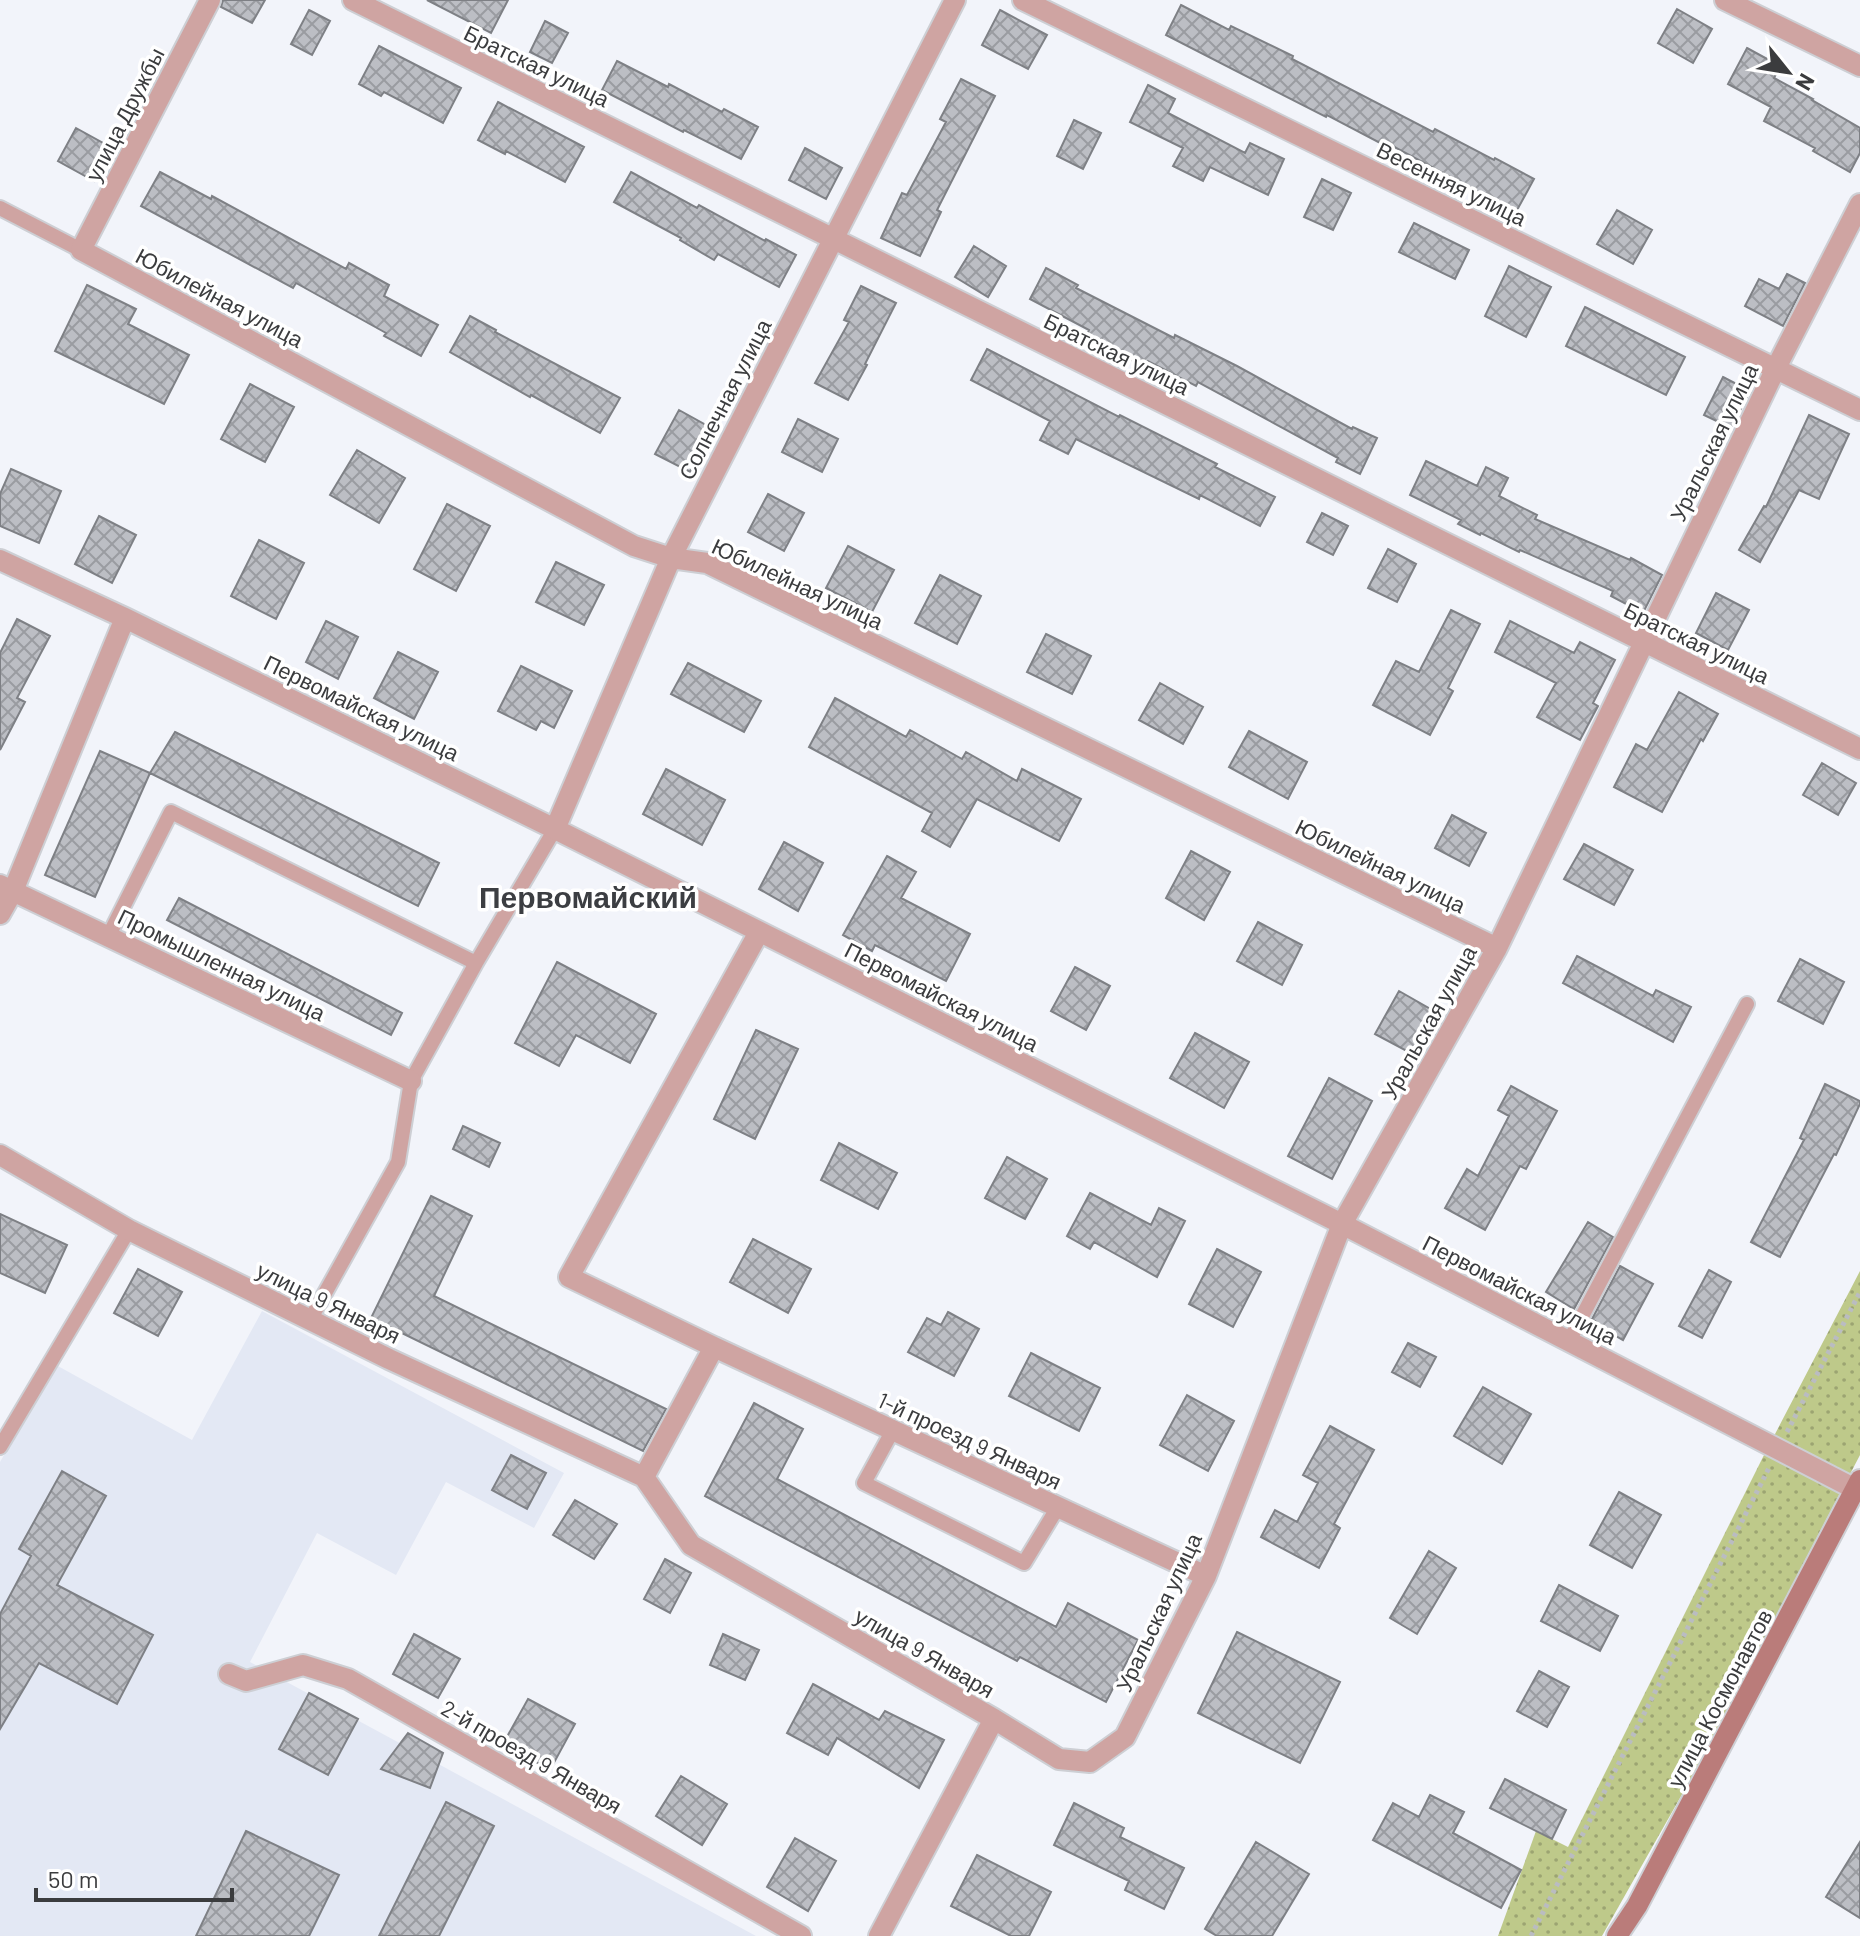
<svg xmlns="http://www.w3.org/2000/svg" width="1860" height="1936" font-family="Barlow,sans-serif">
<defs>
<pattern id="grass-dots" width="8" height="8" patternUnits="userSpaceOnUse" patternTransform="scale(2)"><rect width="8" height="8" fill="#bec98a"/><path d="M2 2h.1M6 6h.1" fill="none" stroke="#9ca472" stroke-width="1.8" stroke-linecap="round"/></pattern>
<pattern id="building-cross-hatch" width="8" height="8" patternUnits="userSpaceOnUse" patternTransform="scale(2)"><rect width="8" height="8" fill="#bcbec4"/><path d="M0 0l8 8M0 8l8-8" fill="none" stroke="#9a9ca1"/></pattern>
</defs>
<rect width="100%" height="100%" fill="#f2f4fa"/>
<path fill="#e3e8f4" d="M262,1311l302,162 -30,55 -88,-46 -50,93 -79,-42 -67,129 506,274h-756v-474l56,-97 136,75z"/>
<path fill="url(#grass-dots)" d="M1860,1271v184l-167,320 -91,161h-104l38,-105 32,16 195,-390z"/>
<path fill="url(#building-cross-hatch)" stroke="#7e8085" stroke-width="2" d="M223,0h42l-13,23 -31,-16z
M427,0h81l-17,33z
M1181,5l48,25 2,-4 62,30 -1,3 141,73 2,-3 59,31 1,-2 39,21 -18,33 -131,-70 -1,3 -57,-30 -1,2 -160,-82z
M1677,9l35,20 -19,34 -35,-20z
M309,10l21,11 -18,34 -21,-11z
M1000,10l47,25 -19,34 -46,-24z
M545,21l23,12 -16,30 -22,-11z
M379,46l82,42 -18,35 -59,-31 -3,4 -22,-12z
M1747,48l33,18 -6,12 39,21 -1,1 48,28v25l-10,19 -37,-21 2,-3 -51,-27 7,-14 -43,-23z
M617,61l51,26 1,-3 53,28 2,-3 34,18 -17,32 -57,-29 -1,2 -81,-42z
M961,79l34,17 -58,114 4,2 -21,44 -39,-18 21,-45 5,2 39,-73 -6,-3z
M1148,85l27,14 -7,14 77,40 5,-10 34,16 -16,36 -58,-28 -7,14 -30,-15 10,-18 -53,-26z
M498,102l86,45 -19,35 -59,-31 -1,3 -27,-14z
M1074,120l27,13 -18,36 -26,-13z
M76,128l36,20 -18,33 -36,-20z
M805,148l37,20 -16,31 -37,-19z
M160,172l51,27 1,-3 134,73 3,-6 40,22 -5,11 54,29 -17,31 -37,-20 2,-3 -90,-50 -3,5 -152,-82z
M631,172l66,36 2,-3 66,36 1,-2 30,16 -17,32 -61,-33 -4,6 -34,-20 1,-2 -67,-36z
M1322,179l29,14 -18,37 -29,-13z
M1617,210l35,20 -19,34 -36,-20z
M1414,223l55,27 -14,29 -56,-27z
M974,246l32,20 -18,31 -33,-20z
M1509,266l42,21 -25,50 -41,-21z
M1046,268l32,17 -2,3 98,50 1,-3 62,31 115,63 1,-2 24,11 -17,36 -24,-12 2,-4 -140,-76 -2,4 -48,-25 -3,6 -59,-30 3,-7 -59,-31z
M1787,274l18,9 -22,43 -38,-20 14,-27 20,10z
M87,285l49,24 -8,15 61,31 -25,49 -109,-53z
M861,286l35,17 -31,61 2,1 -19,35 -33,-17 34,-61 -5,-2z
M1585,307l100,50 -19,38 -100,-49z
M470,316l26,14 -1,2 125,66 -20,35 -69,-38 -1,2 -80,-45z
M987,349l132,68 1,-2 97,49 -2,3 60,30 -15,29 -60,-31 -1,4 -123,-60 -8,15 -28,-14 10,-19 -79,-41z
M1723,377l27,14 -19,37 -27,-13z
M250,384l44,23 -29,55 -44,-23z
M679,410l34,19 -23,43 -35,-18z
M1809,415l40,19 -30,65 -20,-9 -39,72 -21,-12 25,-44 2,1z
M798,419l40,20 -16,33 -40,-20z
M357,450l48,28 -26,45 -49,-28z
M1426,461l51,25 9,-19 22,11 -9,18 38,19 -2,4 95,41 1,-2 31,17 -19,38 -32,-17 2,-5 -93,-41 -1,2 -38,-19 -1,2 -22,-11 3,-4 -51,-25z
M11,469l50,22 -22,52 -39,-17v-32z
M768,494l36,19 -20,38 -36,-19z
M447,504l43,22 -34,65 -42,-22z
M1322,513l26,13 -15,29 -26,-13z
M99,516l37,19 -24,48 -37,-19z
M259,540l45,23 -28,56 -45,-23z
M848,546l46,24 -22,42 -46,-24z
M1388,549l28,15 -19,38 -29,-14z
M556,562l48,23 -20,40 -48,-23z
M940,575l41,21 -24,48 -42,-21z
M1716,593l33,17 -21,40 -32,-17z
M1451,610l29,14 -32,64 5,3 -23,44 -57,-30 23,-44 23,11z
M17,619l33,17 -33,62 8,4 -25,48v-97z
M326,621l32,16 -20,42 -32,-17z
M1510,621l64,32 6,-11 35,18 -22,43 5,3 -18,34 -43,-23 19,-34 -61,-31z
M1046,634l45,22 -19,38 -45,-22z
M398,652l40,20 -24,47 -40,-21z
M688,663l73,38 -17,31 -73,-38z
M521,666l51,25 -18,37 -13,-7 -5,9 -38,-19z
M1160,683l43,24 -20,37 -44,-24z
M1679,692l39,22 -15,27 -2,-2 -39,73 -48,-25 22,-43 11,6z
M835,698l71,39 4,-7 52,29 4,-7 51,29 5,-12 59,30 -22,42 -82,-42 -27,48 -28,-16 10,-18 -123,-66z
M1249,731l58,31 -19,37 -59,-32z
M175,732l264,131 -21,43 -268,-133z
M100,751l50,22 -55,124 -50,-22z
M1822,763l34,20 -18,32 -35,-20z
M666,769l59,31 -23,45 -59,-31z
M1452,815l34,18 -17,33 -34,-18z
M784,842l39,21 -25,48 -39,-22z
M1584,844l49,26 -19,35 -50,-26z
M1191,851l39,21 -26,48 -38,-22z
M887,856l29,16 -15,26 69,36 -24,47 -71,-36 -3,6 -29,-16z
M179,898l223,115 -11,22 -224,-115z
M1258,922l44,23 -20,40 -45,-24z
M1577,956l76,40 3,-6 35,17 -18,35 -110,-59z
M1800,959l44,23 -21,42 -45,-23z
M557,962l99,52 -26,49 -54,-28 -17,31 -44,-23z
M1075,967l35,19 -24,44 -35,-19z
M1399,991l40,23 -23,42 -41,-22z
M756,1030l42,19 -43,90 -41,-20z
M1195,1033l54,29 -25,46 -54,-30z
M1329,1078l43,23 -40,78 -44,-23z
M1825,1084l35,17v3l-24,51 -2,-1 -54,103 -29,-15 53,-102 -4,-2z
M1511,1086l46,25 -31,58 -6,-3 -35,64 -40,-22 22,-39 11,7 31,-60 -11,-6z
M463,1126l37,17 -11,24 -36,-18z
M839,1143l58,30 -19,36 -57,-29z
M1007,1157l40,22 -22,40 -40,-21z
M1090,1193l61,32 8,-17 26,13 -28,56 -63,-35 -4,7 -23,-13z
M431,1196l41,20 -38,80 232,113 -23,42 -272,-133z
M0,1214l67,31 -22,48 -45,-20z
M1588,1222l25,15 -39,72 -28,-17z
M753,1239l58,30 -23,44 -58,-31z
M1217,1249l44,23 -28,55 -44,-23z
M1620,1266l33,18 -30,56 -26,-15 1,-2 -6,-4z
M138,1269l44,23 -24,44 -44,-23z
M1709,1270l22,12 -29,56 -23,-12z
M948,1312l31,17 -25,47 -46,-24 19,-34 14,7z
M1408,1343l28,14 -16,30 -28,-15z
M1031,1353l69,35 -21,43 -70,-35z
M1483,1387l48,27 -29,50 -48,-28z
M1187,1395l47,26 -26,50 -48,-26z
M754,1403l49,26 -26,50 279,148 12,-24 70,37 -32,62 -86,-45 -3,4 -312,-165z
M1330,1426l44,24 -40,74 6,4 -21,40 -58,-31 14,-27 22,12 21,-39 -15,-8z
M511,1455l35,18 -19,36 -35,-19z
M62,1471l44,25 -49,89 96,50 -36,69 -78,-41 -39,66v-115l31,-58 -12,-7z
M1619,1492l42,23 -29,53 -42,-23z
M575,1500l42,24 -23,35 -41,-24z
M1429,1551l27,17 -39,66 -27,-16z
M665,1559l26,14 -21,40 -26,-14z
M1559,1585l59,31 -18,35 -59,-30z
M1237,1632l103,50 -40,81 -102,-50z
M414,1634l46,25 -22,39 -45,-24z
M723,1634l36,16 -14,30 -35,-15z
M1539,1671l30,16 -22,40 -30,-16z
M813,1684l66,36 6,-9 59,29 -25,48 -82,-50 -9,17 -41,-22z
M309,1693l49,26 -30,56 -49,-26z
M528,1699l47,25 -25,46 -47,-26z
M408,1733l35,20 -13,35 -49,-19z
M681,1776l46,28 -25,41 -46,-29z
M1505,1779l61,31 -14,29 -62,-31z
M1430,1795l34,17 -11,21 68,37 -20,38 -128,-68 20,-37 26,14z
M446,1802l48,24 -55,110h-60z
M1074,1803l50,25 -4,9 64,31 -20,41 -39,-19 4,-9 -75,-36z
M246,1831l93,44 -30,61h-113z
M795,1838l41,23 -28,50 -41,-24z
M1256,1842l53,32 -37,62h-55l-12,-7z
M1860,1842v76l-34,-21z
M977,1855l74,37 -22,44h-18l-60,-30z"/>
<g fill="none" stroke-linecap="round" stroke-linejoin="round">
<g stroke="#cdcfd4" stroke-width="18">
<path id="service" d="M0,208l81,42
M108,937l63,-125 305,151 -65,118 -13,81 -88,158
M476,963l79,-134
M1569,1341l178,-337
M893,1430l-29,53 160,80 34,-56
M0,1447l129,-217"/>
</g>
<g stroke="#cdcfd4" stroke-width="24">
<path id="minor" d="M210,0l-129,250 553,296 37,12 36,5 790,385
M353,0l1507,749
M1023,0l837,410
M1725,0l135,66
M0,560l125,58 430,211 787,395 513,265
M555,829l116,-271 284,-558
M0,885l411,196
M0,914l13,-23 112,-273
M0,1155l129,75 260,129 255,118 70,-130 -145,-70 190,-345
M714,1347l492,229
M644,1477l47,68 303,174 -115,217
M229,1674l17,7 57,-16 45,14 453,257
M994,1719l65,40 31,3 35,-25 81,-161 136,-352 155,-276 279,-580 84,-164"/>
</g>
<g stroke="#cdcfd4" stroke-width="24">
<path id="secondary" d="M1617,1936l20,-30 223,-426"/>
</g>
<path stroke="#babcc1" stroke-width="5" stroke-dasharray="4 4" stroke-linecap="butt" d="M1787,1432l73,-140
M1531,1936l239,-470"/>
<use href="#service" stroke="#cfa4a2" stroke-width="14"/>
<use href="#minor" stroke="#cfa4a2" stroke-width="20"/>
<use href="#secondary" stroke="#ba7c7a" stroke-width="20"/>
</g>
<g text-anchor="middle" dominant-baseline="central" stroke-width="7" stroke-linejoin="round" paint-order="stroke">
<g font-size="22" fill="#3b3c3e" stroke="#fff">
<text transform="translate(537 65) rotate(26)">Братская улица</text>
<text transform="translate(124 114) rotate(-63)">улица Дружбы</text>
<text transform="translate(1452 183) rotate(26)">Весенняя улица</text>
<text transform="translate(220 297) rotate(28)">Юбилейная улица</text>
<text transform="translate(1117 353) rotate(26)">Братская улица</text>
<text transform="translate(724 399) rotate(-63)">Солнечная улица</text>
<text transform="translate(1713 442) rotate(-64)">Уральская улица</text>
<text transform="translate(798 583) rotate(25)">Юбилейная улица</text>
<text transform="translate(1697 642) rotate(26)">Братская улица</text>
<text transform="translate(362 707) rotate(26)">Первомайская улица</text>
<text transform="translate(1381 865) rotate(26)">Юбилейная улица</text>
<text transform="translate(222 964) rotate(26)">Промышленная улица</text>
<text transform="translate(942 996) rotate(27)">Первомайская улица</text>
<text transform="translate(1428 1022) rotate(-61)">Уральская улица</text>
<text transform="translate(1520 1289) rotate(27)">Первомайская улица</text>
<text transform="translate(329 1302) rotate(26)">улица 9 Января</text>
<text transform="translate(970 1440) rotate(25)">1-й проезд 9 Января</text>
<text transform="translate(1158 1612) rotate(-65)">Уральская улица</text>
<text transform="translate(925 1652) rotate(30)">улица 9 Января</text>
<text transform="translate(1719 1698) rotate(-62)">улица Космонавтов</text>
<text transform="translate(532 1756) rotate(30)">2-й проезд 9 Января</text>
</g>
<g font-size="30" font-weight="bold" fill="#3c3e42" stroke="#fff">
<text x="588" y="896">Первомайский</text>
</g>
</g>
<g transform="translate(1788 72) rotate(120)" stroke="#ffffff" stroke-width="6" paint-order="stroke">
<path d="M0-6L14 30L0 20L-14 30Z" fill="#3b3c3e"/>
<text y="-12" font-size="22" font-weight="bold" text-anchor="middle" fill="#3b3c3e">N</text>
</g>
<path d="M36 1888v12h196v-12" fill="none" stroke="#3b3c3e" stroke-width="4"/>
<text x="48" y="1888" font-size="24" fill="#3b3c3e" stroke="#ffffff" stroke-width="6" paint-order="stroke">50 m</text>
</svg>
